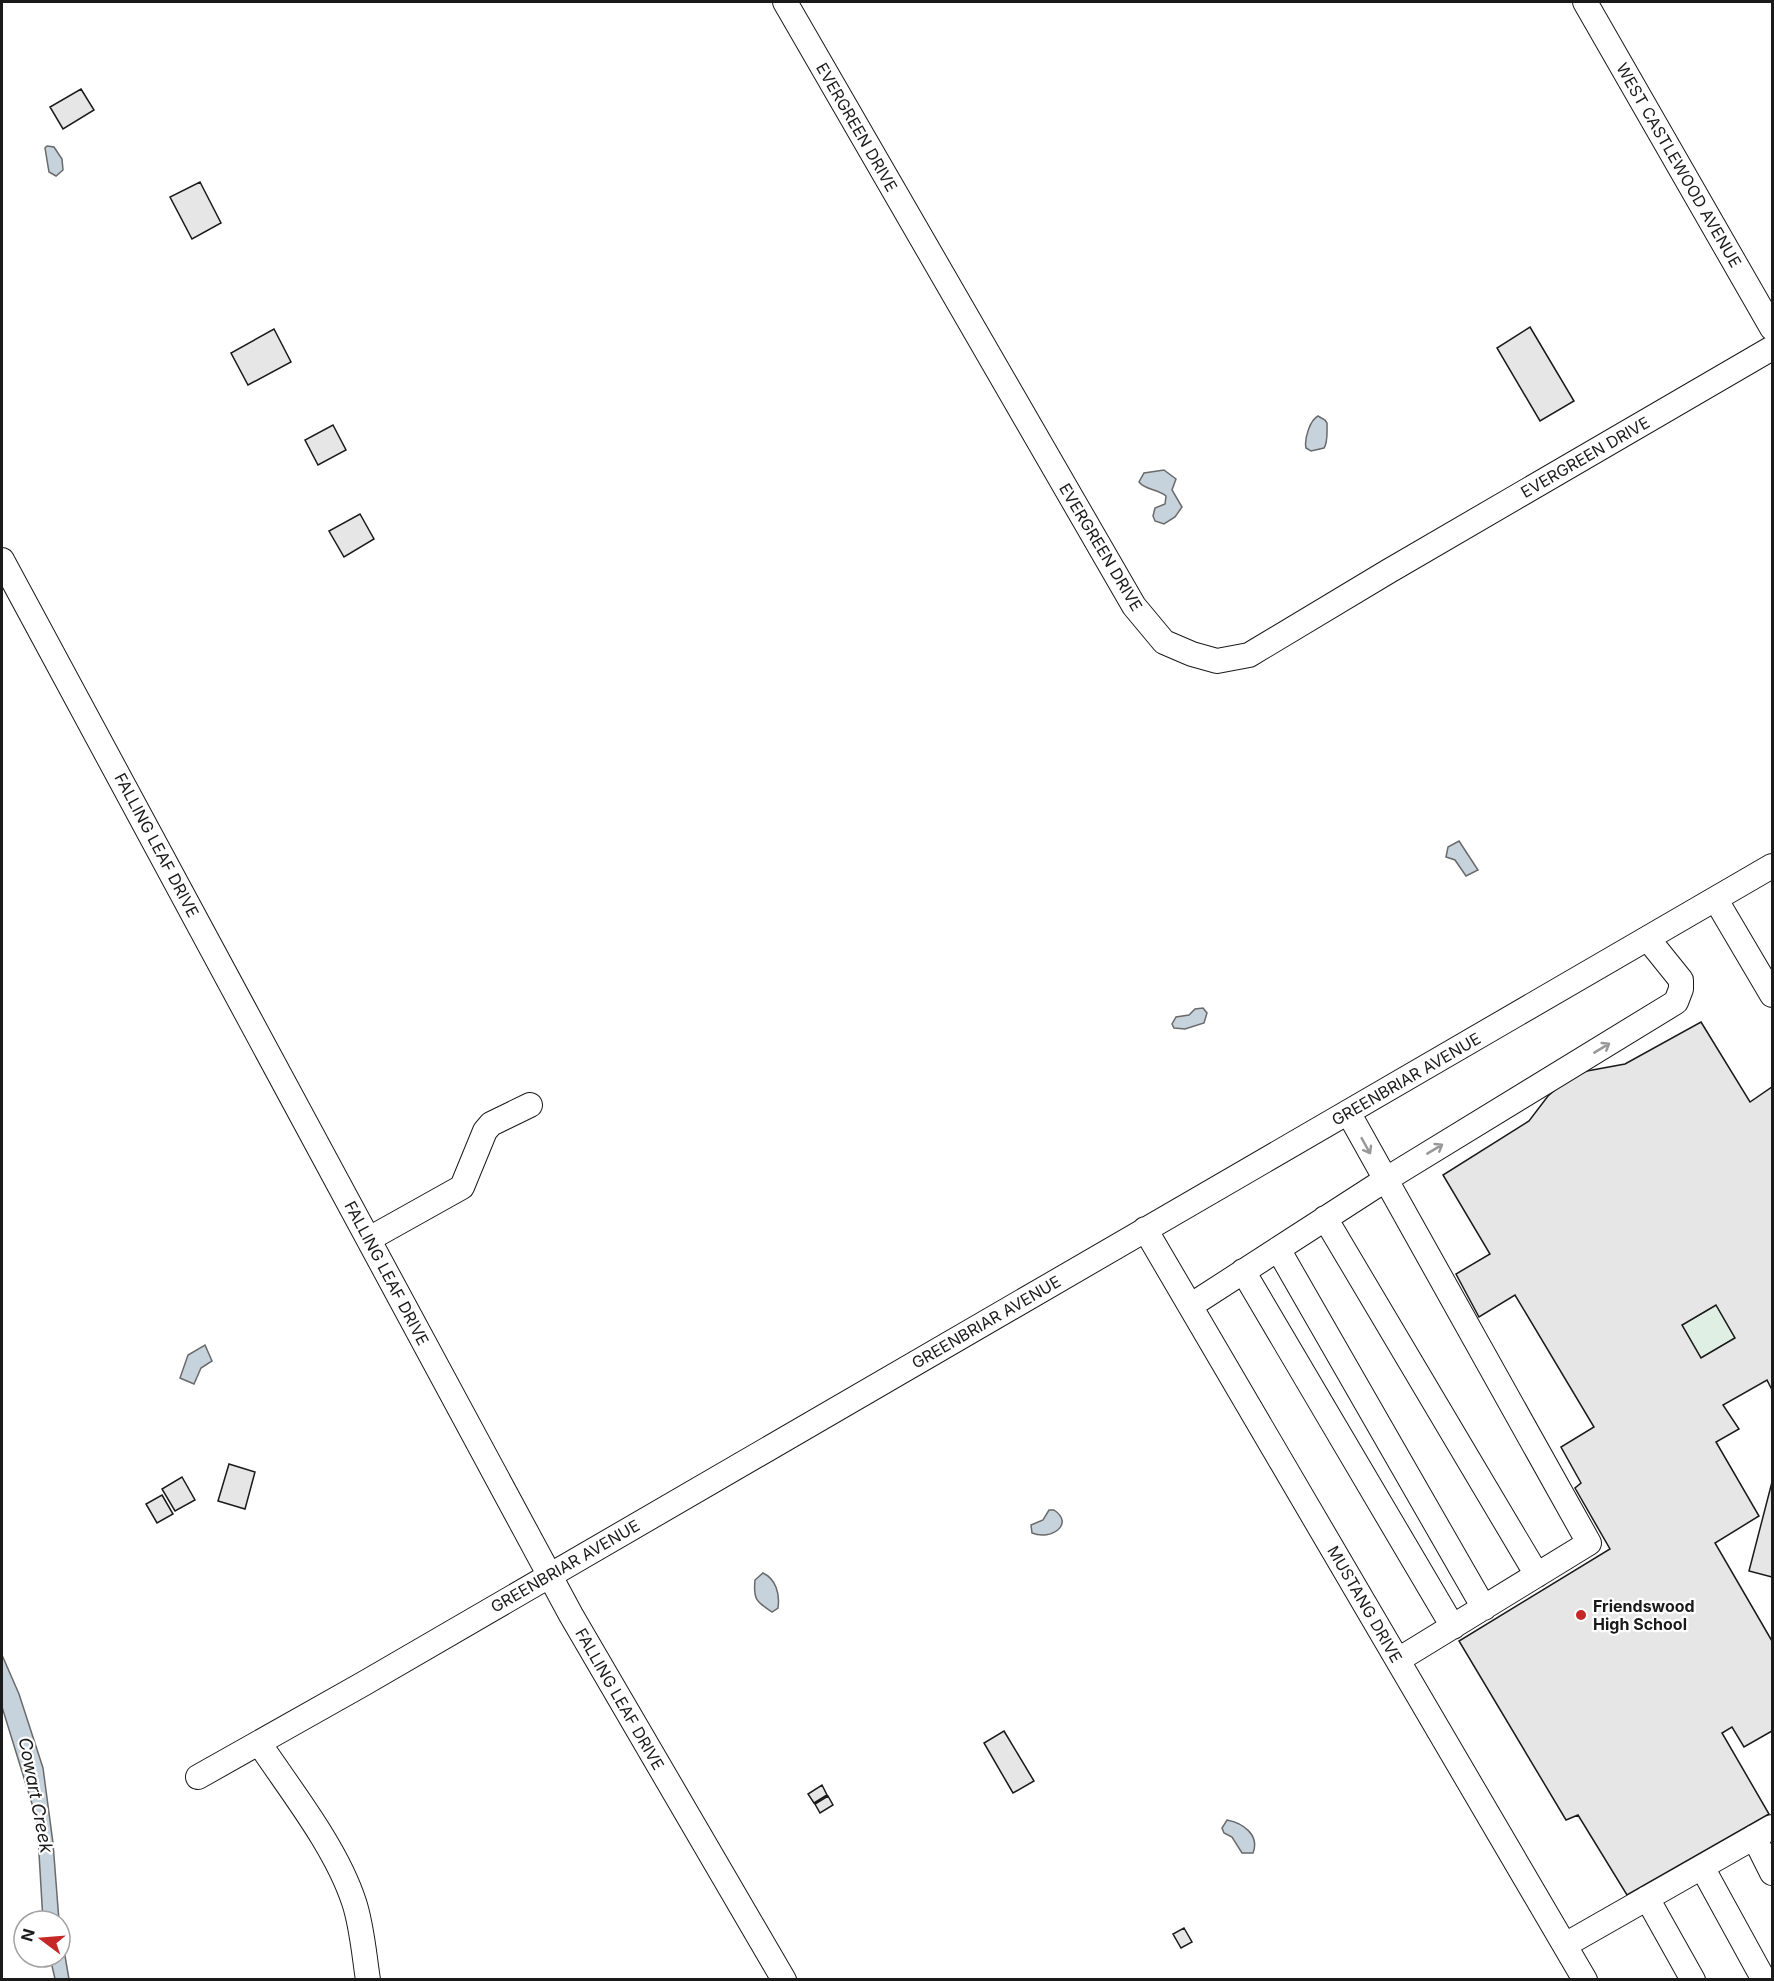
<svg xmlns="http://www.w3.org/2000/svg" width="1774" height="1981" font-family="Inter,sans-serif">
<rect width="100%" height="100%" fill="#fff"/>
<path fill="#e0efe3" stroke="#6a6a6a" stroke-width="1.5" d="M1716,1305l19,33 -34,20 -19,-33z"/>
<path fill="#c6d2dc" stroke="#6a6a6a" stroke-width="1.5" d="M47,146l7,1 8,12 1,11 -7,6 -7,-4 -4,-24z
M1318,416l7,4 2,3c0,8 1,20 -3,25l-13,3 -5,-3c-2,-9 4,-28 12,-32z
M1164,470l12,9 -4,11 10,17 -7,10 -11,7 -9,-3 -2,-5 2,-8 10,-4 1,-8c-8,-7 -21,-6 -27,-14l5,-9z
M1459,841l19,29 -12,6 -11,-16 -9,-3 2,-10z
M1203,1008l4,5 -3,10 -19,6 -11,-1 -2,-4 4,-7 13,-2 6,-6z
M205,1345l7,16 -11,7 -7,16 -14,-6 8,-23z
M1049,1510h5c21,14 -3,31 -22,23l-1,-8 12,-5z
M763,1573c13,6 17,21 15,35l-6,4c-15,-10 -19,-12 -17,-32z
M2,1655l17,39 24,74 10,75 6,78h-16l-6,-101 -35,-113z
M1227,1820c16,3 33,15 26,33h-11l-10,-16 -8,-4 -2,-5z
M60,1927l9,52h-14l-5,-22h10z"/>
<path fill="#e6e6e6" stroke="#1a1a1a" stroke-width="1.5" fill-rule="evenodd" d="M81,89l13,21 -31,19 -13,-22z
M200,182l21,41 -29,16 -22,-42z
M1530,327l44,74 -34,20 -43,-73z
M274,329l17,33 -43,23 -17,-32z
M333,425l13,25 -28,15 -13,-25z
M360,514l14,25 -30,18 -15,-26z
M1701,1022l49,80 22,-15v303l-5,-10 -44,25 16,24 -23,13 43,74 -44,27 57,98v90l-28,16 -12,-20 -10,6 47,81 -142,81 -49,-80 -12,5 -107,-179 151,-92 -35,-61 6,-5 -20,-36 33,-20 -79,-132 -36,22 -23,-43 34,-20 -47,-79 86,-54 19,-25 20,-17 19,-8 38,-7zM1716,1305l19,33 -34,20 -19,-33z
M229,1464l26,8 -10,37 -27,-8z
M182,1477l13,23 -20,11 -13,-22z
M1772,1482v95l-23,-6z
M162,1495l11,19 -16,9 -11,-19z
M1004,1731l30,50 -21,12 -29,-50z
M822,1785l5,10 -13,8 -6,-9z
M828,1796l5,9 -13,8 -5,-9z
M1184,1928l8,14 -11,6 -8,-14z"/>
<g fill="none" stroke-linecap="round" stroke-linejoin="round">
<g stroke="#1a1a1a" stroke-width="26">
<path id="minor" d="M785,2l349,604 30,36 28,12 25,7 32,-6 140,-84 383,-223
M1585,2l187,326
M2,560l569,1055 213,365
M1716,900l56,95
M1348,1112l241,431 -191,117
M1325,1218l212,357
M1145,1229l440,751
M369,1239l93,-52 23,-56 6,-7 39,-19
M1278,1249l206,359
M1243,1271l210,356
M1190,1306l195,-126 291,-178 5,-13v-9l-33,-41
M259,1743c32,48 77,104 95,159 8,24 10,52 14,78
M198,1777l165,-93 1409,-818
M1754,1837l18,36
M1702,1867l62,113
M1647,1898l46,82
M1565,1945l207,-118"/>
</g>
<use href="#minor" stroke="#fff" stroke-width="24"/>
</g>
<defs><path id="oneway-shaft" d="M-6 0H5M1.5-3L5.5 0L1.5 3" fill="none" stroke-width="1.6" stroke-linecap="round" stroke-linejoin="round" transform="scale(1.5)"/></defs>
<g stroke="#989898">
<use href="#oneway-shaft" transform="translate(1602 1048) rotate(-31)"/>
<use href="#oneway-shaft" transform="translate(1366 1146) rotate(61)"/>
<use href="#oneway-shaft" transform="translate(1435 1149) rotate(-31)"/>
</g>
<circle fill="#c62828" stroke="#fff" stroke-width="2" cx="1581" cy="1615" r="6"/>
<g text-anchor="middle" dominant-baseline="central" stroke-width="4.5" stroke-linejoin="round" paint-order="stroke">
<g font-size="16" fill="#1a1a1a" stroke="#fff">
<text transform="translate(857 127) rotate(60)">EVERGREEN DRIVE</text>
<text transform="translate(1679 165) rotate(60)">WEST CASTLEWOOD AVENUE</text>
<text transform="translate(1585 457) rotate(-30)">EVERGREEN DRIVE</text>
<text transform="translate(1101 547) rotate(59)">EVERGREEN DRIVE</text>
<text transform="translate(157 845) rotate(62)">FALLING LEAF DRIVE</text>
<text transform="translate(1406 1079) rotate(-30)">GREENBRIAR AVENUE</text>
<text transform="translate(387 1273) rotate(62)">FALLING LEAF DRIVE</text>
<text transform="translate(986 1322) rotate(-30)">GREENBRIAR AVENUE</text>
<text transform="translate(565 1566) rotate(-30)">GREENBRIAR AVENUE</text>
<text transform="translate(1365 1604) rotate(60)">MUSTANG DRIVE</text>
<text transform="translate(620 1699) rotate(60)">FALLING LEAF DRIVE</text>
</g>
<g font-size="16" font-weight="bold" fill="#1a1a1a" stroke="#fff" text-anchor="start">
<text x="1593" y="1606">Friendswood<tspan x="1593" dy="18">High School</tspan></text>
</g>
<g font-size="18" font-style="italic" fill="#1a1a1a" stroke="#fff">
<text transform="translate(36 1795) rotate(79)">Cowart Creek</text>
</g>
</g>
<rect width="1774" height="1981" fill="none" stroke="#1a1a1a" stroke-width="6"/>
<g transform="translate(42 1939) rotate(286)"><circle r="28" fill="#ffffff" stroke="#a3a3a3" stroke-width="1.5"/>
<path d="M0-4.5L10 22L0 15L-10 22Z" fill="#c62828"/>
<text y="-9" font-size="16" font-weight="bold" text-anchor="middle" fill="#1a1a1a">N</text>
</g>
</svg>
